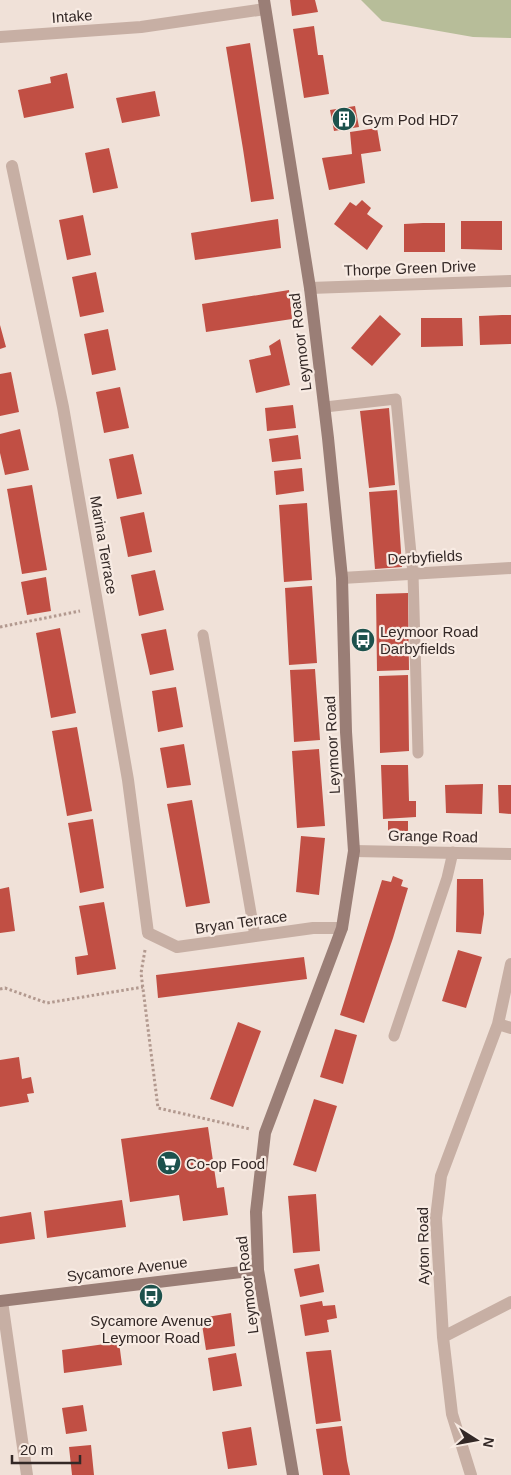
<svg xmlns="http://www.w3.org/2000/svg" width="511" height="1475" font-family="Arial,sans-serif">
<rect width="100%" height="100%" fill="#f0e1d8"/>
<path fill="#b7bd99" d="M361,0h150v38l-38,-1 -91,-16z"/>
<path fill="#c14f44" d="M290,0h25l3,12 -26,4z
M314,26l4,29h5l6,39 -25,4 -11,-69z
M250,43l24,156 -23,3 -8,-53 -17,-102z
M67,73l7,35 -50,10 -6,-28 33,-7 -1,-6z
M155,91l5,25 -38,7 -6,-25z
M355,106l4,21 -25,4 -4,-21z
M377,128l4,23 -20,3 4,29 -36,7 -7,-32 30,-4 -2,-22z
M109,148l9,40 -25,5 -8,-40z
M362,200l9,8 -4,6 16,12 -16,24 -33,-26 16,-22 6,4z
M83,215l8,40 -24,5 -8,-40z
M278,219l3,29 -86,12 -4,-27z
M461,221h41v29l-41,-1z
M423,223h22v29h-41v-28z
M96,272l8,40 -24,5 -8,-40z
M289,290l3,29 -86,13 -4,-28z
M380,315l21,19 -29,32 -21,-18z
M502,315h9v29l-31,1 -1,-29z
M421,318h41l1,28 -42,1z
M0,325l6,22 -6,2z
M108,329l8,41 -24,5 -8,-41z
M280,339l10,46 -34,8 -7,-33 22,-5 -2,-9z
M11,372l8,40 -19,4v-42z
M120,387l9,41 -25,5 -8,-41z
M293,405l3,23 -29,3 -2,-23z
M389,408l6,77 -26,3 -9,-77z
M20,429l9,41 -24,5 -5,-22v-19z
M298,435l3,24 -29,3 -3,-23z
M133,454l9,40 -25,5 -8,-40z
M302,468l2,23 -28,4 -2,-24z
M32,485l15,85 -25,4 -15,-85z
M397,490l5,77 -27,2 -6,-77z
M307,503l5,77 -28,2 -5,-77z
M144,512l8,40 -24,5 -8,-40z
M155,570l9,40 -25,6 -8,-41z
M46,577l5,34 -24,4 -6,-33z
M312,586l5,77 -28,2 -4,-77z
M408,593l1,77 -32,1 -1,-77z
M60,628l16,85 -25,5 -15,-85z
M166,629l8,41 -24,5 -9,-41z
M315,669l5,71 -26,2 -4,-72z
M408,675l1,76 -29,2 -1,-77z
M176,687l7,40 -25,5 -6,-41z
M77,727l15,84 -25,5 -15,-85z
M184,744l7,41 -24,3 -7,-40z
M319,749l6,77 -28,2 -5,-77z
M381,765h27l1,36h7v16l-33,2z
M483,784l-1,30 -36,-1 -1,-28z
M498,785h13v29l-12,-1z
M192,800l18,103 -24,4 -19,-103z
M93,819l11,69 -24,5 -12,-70z
M388,821h20v10h-20z
M301,836l24,2 -6,57 -23,-3z
M393,876l10,4 -2,6 7,2 -15,50 -29,85 -24,-8 42,-135 9,2z
M457,879h26l1,35 -3,20 -25,-2z
M9,887l6,44 -15,2v-44z
M104,902l12,67 -39,6 -2,-18 13,-2 -9,-49z
M458,950l24,7 -16,51 -24,-7z
M304,957l3,22 -149,19 -2,-23z
M238,1022l23,9 -28,76 -23,-8z
M335,1029l22,6 -14,49 -23,-7z
M19,1057l3,22 9,-2 3,16 -7,1 2,8 -29,5v-47z
M314,1099l23,7 -21,66 -23,-7z
M208,1127l9,61 7,-1 4,28 -45,6 -4,-26 -49,7 -9,-63z
M316,1194l4,57 -27,2 -5,-57z
M122,1200l4,27 -79,11 -3,-27z
M31,1212l4,27 -35,5v-27z
M319,1264l5,28 -24,5 -6,-28z
M322,1301l1,5 12,-1 2,13 -10,2 2,12 -24,4 -5,-31z
M231,1313l4,33 -29,4 -5,-32z
M119,1342l3,23 -58,8 -2,-23z
M331,1350l10,71 -25,3 -10,-72z
M236,1353l6,33 -29,5 -5,-33z
M83,1405l4,26 -21,3 -4,-26z
M342,1426l5,35 3,14h-27l-7,-46z
M251,1427l6,38 -29,4 -6,-37z
M91,1445l3,30h-22l-3,-28z"/>
<g fill="none" stroke-linecap="round" stroke-linejoin="round">
<path stroke="#b2998f" stroke-width="3" stroke-dasharray="2.5 2.5" stroke-linecap="butt" d="M0,627l80,-16
M145,950l-4,23 17,135 92,21
M0,989l5,-1 42,15 96,-16"/>
<path stroke="#c7afa4" stroke-width="11" d="M325,407l71,-8 17,175 5,179
M203,635l52,301
M394,1036l53,-158 6,-26"/>
<path stroke="#c7afa4" stroke-width="12" d="M0,37l141,-10 124,-18
M12,166l51,241 65,373 20,153 29,14 136,-19h29
M310,288l201,-7
M342,578l169,-10
M354,851l157,3
M498,1024l13,4
M2,1301l25,174
M443,1337l68,-35
M471,1475l-19,-61 -9,-77 -7,-119 5,-42 57,-152 13,-60"/>
<path stroke="#9a7e76" stroke-width="12" d="M264,0l46,288 18,150 14,140 4,154 8,119 -12,77 -77,205 -9,79 2,58 35,205
M0,1301l258,-31"/>
</g>
<defs>
<g id="building-disc" transform="scale(1.25)"><circle r="9.5" fill="#1d524d" stroke="#f8ebe3"/><path d="M-4-6H4V6H1V3H-1V6H-4ZM-2.5-4.3h1.7v1.8h-1.7ZM.8-4.3h1.7v1.8H.8ZM-2.5-1h1.7V.8h-1.7ZM.8-1h1.7V.8H.8Z" fill="#fff"/></g>
<g id="bus-disc" transform="scale(1.25)"><circle r="9.5" fill="#1d524d" stroke="#f8ebe3"/><path d="M-5-6H5V4H4V6H2V4H-2V6H-4V4H-5ZM-3.5-4V0h7V-4ZM-3.5 1.2v1.5H-2V1.2ZM2 1.2v1.5H3.5V1.2Z" fill="#fff"/></g>
<g id="supermarket-disc" transform="scale(1.25)"><circle r="9.5" fill="#1d524d" stroke="#f8ebe3"/><path d="M-6-5.5h2.5l.6 2H6L4.5 2H-2.5L-4.4-4H-6ZM-1.5 3.2a1.3 1.3 0 1 0 .1 0ZM3 3.2a1.3 1.3 0 1 0 .1 0Z" fill="#fff"/></g>
</defs>
<g fill-rule="evenodd">
<use href="#building-disc" x="344" y="119"/>
<use href="#bus-disc" x="363" y="640"/>
<use href="#supermarket-disc" x="169" y="1163"/>
<use href="#bus-disc" x="151" y="1296"/>
</g>
<g text-anchor="middle" dominant-baseline="central" stroke-width="4.5" stroke-linejoin="round" paint-order="stroke">
<g font-size="15" fill="#332826" stroke="#f8ebe3">
<text transform="translate(72 16) rotate(-4)">Intake</text>
<text transform="translate(410 268) rotate(-2)">Thorpe Green Drive</text>
<text transform="translate(300 342) rotate(-97)">Leymoor Road</text>
<text transform="translate(104 545) rotate(80)">Marina Terrace</text>
<text transform="translate(425 557) rotate(-3)">Derbyfields</text>
<text transform="translate(332 745) rotate(-93)">Leymoor Road</text>
<text transform="translate(433 836) rotate(1)">Grange Road</text>
<text transform="translate(241 922) rotate(-8)">Bryan Terrace</text>
<text transform="translate(423 1246) rotate(-91)">Ayton Road</text>
<text transform="translate(127 1269) rotate(-7)">Sycamore Avenue</text>
<text transform="translate(247 1285) rotate(-97)">Leymoor Road</text>
</g>
<g font-size="15" fill="#332826" stroke="#f8ebe3" text-anchor="start">
<text x="362" y="119">Gym Pod HD7</text>
<text x="380" y="631">Leymoor Road<tspan x="380" dy="17">Darbyfields</tspan></text>
<text x="186" y="1163">Co-op Food</text>
<text x="151" y="1320" text-anchor="middle">Sycamore Avenue<tspan x="151" dy="17">Leymoor Road</tspan></text>
</g>
</g>
<g transform="translate(476 1440) rotate(101)" stroke="#f8ebe3" stroke-width="4" paint-order="stroke">
<path d="M0-4L9 19L0 12L-9 19Z" fill="#332826"/>
<text y="-8" font-size="14" font-weight="bold" text-anchor="middle" fill="#332826">N</text>
</g>
<path d="M12 1455v8h68v-8" fill="none" stroke="#332826" stroke-width="2.5"/>
<text x="20" y="1455" font-size="15" fill="#332826" stroke="#f8ebe3" stroke-width="4" paint-order="stroke">20 m</text>
</svg>
